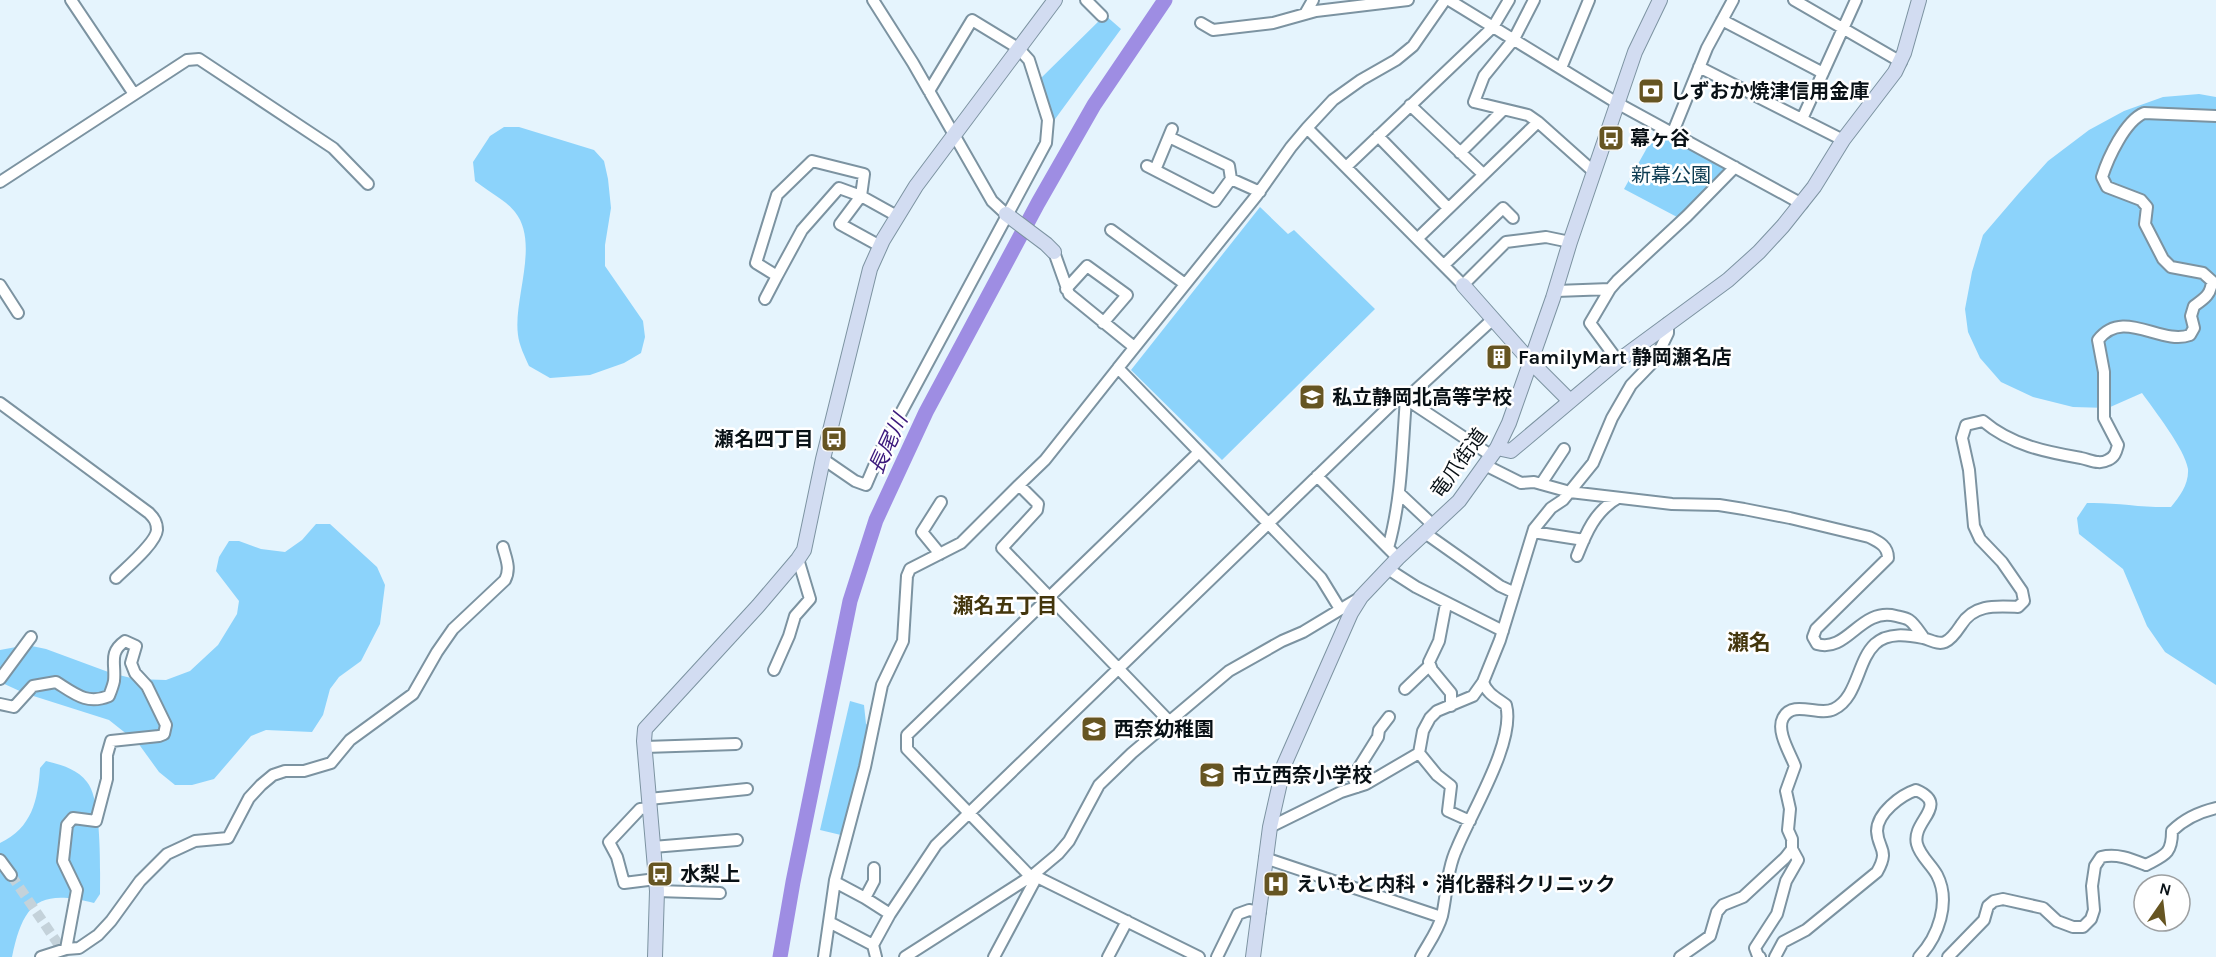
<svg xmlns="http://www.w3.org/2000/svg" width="2216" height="957" font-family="Karla,'Noto Sans JP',sans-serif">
<rect width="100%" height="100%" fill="#e5f4fd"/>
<path fill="#8cd3fb" d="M1105,15l16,14 -71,97 -11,-46z
M2199,94l17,3v588l-51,-33 -18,-26 -24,-57 -44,-35 -2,-16 10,-15c28,-1 56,5 84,4 9,-11 18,-23 17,-38 -3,-20 -34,-59 -46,-76l-34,15 -35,-1 -40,-10 -32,-15 -21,-24 -12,-26 -3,-23 7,-37 11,-37 36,-42 29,-32 41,-31 35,-19 39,-14z
M504,127h15l75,23 10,11 4,18 3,29 -6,37v21l38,55 2,16 -4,16 -17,10 -34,12 -40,3 -21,-12c-4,-9 -10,-21 -11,-31 -5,-36 22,-92 -3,-123 -8,-11 -29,-22 -40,-31l-2,-19 17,-26z
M1657,130l71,37 -51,50 -53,-28z
M1260,207l28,27 6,-4 81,79 -153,151 -91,-90z
M316,524h14l47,43 8,18 -5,39 -19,37 -22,16 -9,12 -7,26 -11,17 -46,-2 -15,6 -37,43 -22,6h-17l-16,-13 -21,-29 -29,-23 -85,-27 -24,-11v-32l27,-5 19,4 65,24 24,6 31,1 24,-9 28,-26 19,-31 2,-13 -23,-30 3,-14 10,-16h10l22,8 24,3 17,-12z
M850,701l14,4 2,19 4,2 -29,109 -21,-5z
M46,761c16,4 31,8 41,21 15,18 13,87 13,112l-6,9c-56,-15 -71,1 -82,54h-12v-114c32,-15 38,-43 40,-75z"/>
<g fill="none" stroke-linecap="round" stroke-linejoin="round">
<path stroke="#9e8de3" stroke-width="15" d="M780,957l13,-75 57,-281 26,-81 50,-108 112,-209 56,-98 71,-105"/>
<path stroke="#c4d2da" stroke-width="10" stroke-dasharray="10 5" stroke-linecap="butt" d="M11,875l56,82"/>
<g stroke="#7c93a1" stroke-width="14">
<path id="street" d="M71,0l63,94
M873,0l40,63 79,138 14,13
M1086,0l16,16
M1449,0l168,103 185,101
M1534,0l-20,39 -30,37 -10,26 54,13 10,7
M1794,0l107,62
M1305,14l8,-14
M1722,20l101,53
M1201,23l12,7 60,-7 43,-12 92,-11
M1699,67l144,73
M1561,68l28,-68
M1410,105l73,69
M1802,119l54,-119
M1307,128l156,157 43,-43 40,-5 24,5
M1673,132l34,-84 26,-48
M1378,136l70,72
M1169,137l60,29 2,13
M1460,153l43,-43
M1147,166l68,35 16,-22 29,13
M1346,167l147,-140 16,-27
M1155,170l17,-41
M0,182l187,-122 12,-1 134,89 35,36
M1111,230l74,54
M1418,238l120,-116 56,50
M880,246l-40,-22 21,-28 -22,-8 -37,42 -25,46 -21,-13 21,-68 35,-34 52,13 -3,22 36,20
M1054,252l15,42 65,53
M1444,265l59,-57 10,10
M0,285l18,28
M1066,289l21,-23 40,29 -24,28
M1556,291l54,-2
M765,299l12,-23
M1618,361l-28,-38 20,-34 7,-8 70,-65 48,-49
M1118,368l139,-173 34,-48 16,-19 26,-28 28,-20 35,-20 17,-14 32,-46
M0,403l149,110c5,5 8,9 8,17 -1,13 -31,38 -41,48
M823,459l32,22 11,4 15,-35 165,-307 2,-23 -19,-60 -11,-12 -46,-28 -43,71
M1485,465l36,18 13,-1 36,10 102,12 47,1 25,4 46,9 79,19c10,5 19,9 19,21l-72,71 -3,8 4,7c31,9 43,-37 79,-28 4,1 10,2 13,4 6,4 11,13 15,18
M1317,476l71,72
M1541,484l23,-35
M1400,494l33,31
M1533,532l51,8
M1425,533l75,53 13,6
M940,554l-18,-22 19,-30
M1577,556c9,-23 18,-45 41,-58
M1398,558l-10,-10c14,-49 14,-99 18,-149l86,57
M1388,569l28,18 87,44
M1446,604l-7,37 -10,21 3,8 19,23v13
M774,670l15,-34 6,-20 15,-17 -12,-40
M0,679l31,-42
M1405,689l25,-24
M0,704l14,3 19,-21 23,-4c19,12 31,23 53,14 2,-5 4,-10 5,-15 2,-18 -6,-28 11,-40l11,5 -5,17 4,10 12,13 19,39 -2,9 -5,2 -48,5 -4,14v24l-11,42 -23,-3 -6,7 -4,36 14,29 -11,59
M1169,721l-167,-173 35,-38 1,-6 -19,-19 26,-25 73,-92 203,210 19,31
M645,747l91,-3
M1419,753l18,22 14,11 -3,25 22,10
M1357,787l-4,-10 25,-40 1,-7 10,-13
M649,799l98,-10
M650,808l-10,1 -31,33 8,15 7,26 32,-4
M1270,827l71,-35 25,-8 53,-31 4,-22 7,-13 7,-7 36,-15 10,-14
M653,847l84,-7
M1265,858l176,59
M0,860l11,15
M1033,875l166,82
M1030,876l-123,-127v-14l292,-283
M835,882l30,16 25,16
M657,891l63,2
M865,898l9,-17v-13
M829,922l44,23
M41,957l25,-8 13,-1 19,-13 13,-14 29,-40 27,-27 28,-13 33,-3 21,-40 12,-13 12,-10 12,-4h19l27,-8 19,-23 63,-46 24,-42 16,-23 52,-49c6,-12 1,-21 -2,-33
M824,957l11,-77 30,-113 17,-82 21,-44 4,-65 3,-7 51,-26 58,-58
M876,957l-3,-12 17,-31 46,-69 459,-444 11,-2 87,-80
M905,957l128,-82 25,-21 11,-13 30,-56 33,-32 97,-82 53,-30 21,-9 58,-35
M994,957l40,-75 -1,-7
M1108,957l19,-36
M1217,957l21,-43 11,-4 11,2
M1421,957c7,-13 17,-26 21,-41 5,-23 5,-47 15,-68 14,-35 59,-107 49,-143 -9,-7 -19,-11 -23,-23l17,-42 34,-111 17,-21 12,-8 30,-37 19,-45 19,-33 24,-25 13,-27v-10
M1680,957l30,-21 7,-24 6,-7 20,-8 42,-39 7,-9v-10l-4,-9 2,-21 -4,-18 9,-25c-5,-13 -19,-35 -12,-48 10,-19 36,-1 51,-9 24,-12 23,-48 41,-65 13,-12 33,-9 48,-6 8,2 15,7 22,4 7,-3 12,-11 16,-17 13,-21 34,-19 57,-18l6,-6 -2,-10 -20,-29 -22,-23 -6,-13 -5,-56 -7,-32 4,-13 17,-4c28,24 63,31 98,37 10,2 18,7 27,2 7,-3 8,-8 10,-15l-14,-27v-46l-6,-32c25,-33 63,6 92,-5l4,-7 -3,-12 3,-10c10,-7 17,-11 18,-25l-9,-8 -32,-6 -8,-8 -18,-35 2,-17 -6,-7 -34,-13 -5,-10c6,-19 23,-56 42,-64l72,3
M1760,957l-2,-1 -3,-8 22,-34 9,-33 12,-21 -6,-11
M1775,957l8,-15 23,-12 71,-58c13,-23 1,-22 0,-41 0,-18 24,-36 39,-41 35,15 -5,31 1,54 3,12 14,20 20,31 14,27 1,62 -18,82
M1948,957l36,-37 4,-14 6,-5 9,-2 40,9 14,13 16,6h10l8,-8 3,-9 -2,-24 3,-20 6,-9c16,-4 30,2 45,8 19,-10 26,-11 26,-34 13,-13 27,-19 44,-23"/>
</g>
<g stroke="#7c93a1" stroke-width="16">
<path id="secondary" d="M1006,214l40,30 8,8
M1463,285l68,77 39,39
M1497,448l14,3 107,-90 110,-81 31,-28 24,-26 31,-39 29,-47 52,-68 9,-19 15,-53
M655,957l2,-66 -13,-150 1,-12 113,-123 40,-47 6,-9 19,-91 47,-190 13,-29 33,-54 139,-186
M1253,957l17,-130 14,-62 67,-152 10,-16 37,-39 61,-57 38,-53 12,-25 44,-125 17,-56 65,-190 25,-52"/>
</g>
<use href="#street" stroke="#fff" stroke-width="10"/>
<use href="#secondary" stroke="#d2dcf1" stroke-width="14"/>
</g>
<defs>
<g id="bank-square" transform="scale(1.35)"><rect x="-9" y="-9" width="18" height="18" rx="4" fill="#652" stroke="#fff"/><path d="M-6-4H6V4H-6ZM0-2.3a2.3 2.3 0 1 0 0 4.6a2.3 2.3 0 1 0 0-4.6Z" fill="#fff"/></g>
<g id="bus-square" transform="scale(1.35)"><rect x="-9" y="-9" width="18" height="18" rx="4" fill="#652" stroke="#fff"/><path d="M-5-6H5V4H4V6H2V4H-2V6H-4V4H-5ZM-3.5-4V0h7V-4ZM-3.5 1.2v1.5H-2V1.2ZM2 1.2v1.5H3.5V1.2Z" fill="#fff"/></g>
<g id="building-square" transform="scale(1.35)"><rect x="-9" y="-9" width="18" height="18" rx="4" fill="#652" stroke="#fff"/><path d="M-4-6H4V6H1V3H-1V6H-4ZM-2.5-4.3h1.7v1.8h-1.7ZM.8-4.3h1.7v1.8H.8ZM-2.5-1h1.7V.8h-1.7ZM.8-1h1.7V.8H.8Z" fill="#fff"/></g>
<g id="school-square" transform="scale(1.35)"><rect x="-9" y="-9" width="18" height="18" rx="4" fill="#652" stroke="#fff"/><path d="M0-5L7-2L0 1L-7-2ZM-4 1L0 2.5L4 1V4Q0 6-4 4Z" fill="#fff"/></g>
<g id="hospital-square" transform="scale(1.35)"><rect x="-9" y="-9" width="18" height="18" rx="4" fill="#652" stroke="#fff"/><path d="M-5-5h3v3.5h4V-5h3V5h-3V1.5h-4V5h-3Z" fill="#fff"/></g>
</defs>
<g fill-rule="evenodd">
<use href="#bank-square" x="1651" y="91"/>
<use href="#bus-square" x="1611" y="138"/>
<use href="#building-square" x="1499" y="357"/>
<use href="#school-square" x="1312" y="397"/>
<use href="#bus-square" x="834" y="439"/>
<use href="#school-square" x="1094" y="729"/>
<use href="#school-square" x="1212" y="775"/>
<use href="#bus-square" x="660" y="874"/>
<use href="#hospital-square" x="1276" y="884"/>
</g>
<g text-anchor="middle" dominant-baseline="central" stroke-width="5" stroke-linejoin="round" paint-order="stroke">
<g font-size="20" font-weight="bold" fill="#091116" stroke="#fff" text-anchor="start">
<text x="1670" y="91">しずおか焼津信用金庫</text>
<text x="1630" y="138">幕ヶ谷</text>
<text x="1518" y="357">FamilyMart 静岡瀬名店</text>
<text x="1332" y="397">私立静岡北高等学校</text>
<text x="814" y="439" text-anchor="end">瀬名四丁目</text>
<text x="1114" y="729">西奈幼稚園</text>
<text x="1232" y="775">市立西奈小学校</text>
<text x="680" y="874">水梨上</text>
<text x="1296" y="884">えいもと内科・消化器科クリニック</text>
</g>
<g font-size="20" fill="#0f3d53" stroke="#fff">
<text x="1671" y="175">新幕公園</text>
</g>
<g font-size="20" fill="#091116" stroke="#fff">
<text transform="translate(1459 463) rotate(-54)">竜爪街道</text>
</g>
<g font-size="21" font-style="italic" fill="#3b187c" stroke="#fff">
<text transform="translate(888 444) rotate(-65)">長尾川</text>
</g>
<g font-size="21" font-weight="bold" fill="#44360d" stroke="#fff">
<text x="1005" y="606">瀬名五丁目</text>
</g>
<g font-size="22" font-weight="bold" fill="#44360d" stroke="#fff">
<text x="1749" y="643">瀬名</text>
</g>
</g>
<g transform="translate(2162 903) rotate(14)"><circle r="28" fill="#ffffff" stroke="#9da0a2" stroke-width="1.5"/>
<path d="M0-4.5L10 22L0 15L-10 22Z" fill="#665522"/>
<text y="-9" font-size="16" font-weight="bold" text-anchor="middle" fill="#091116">N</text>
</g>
</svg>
